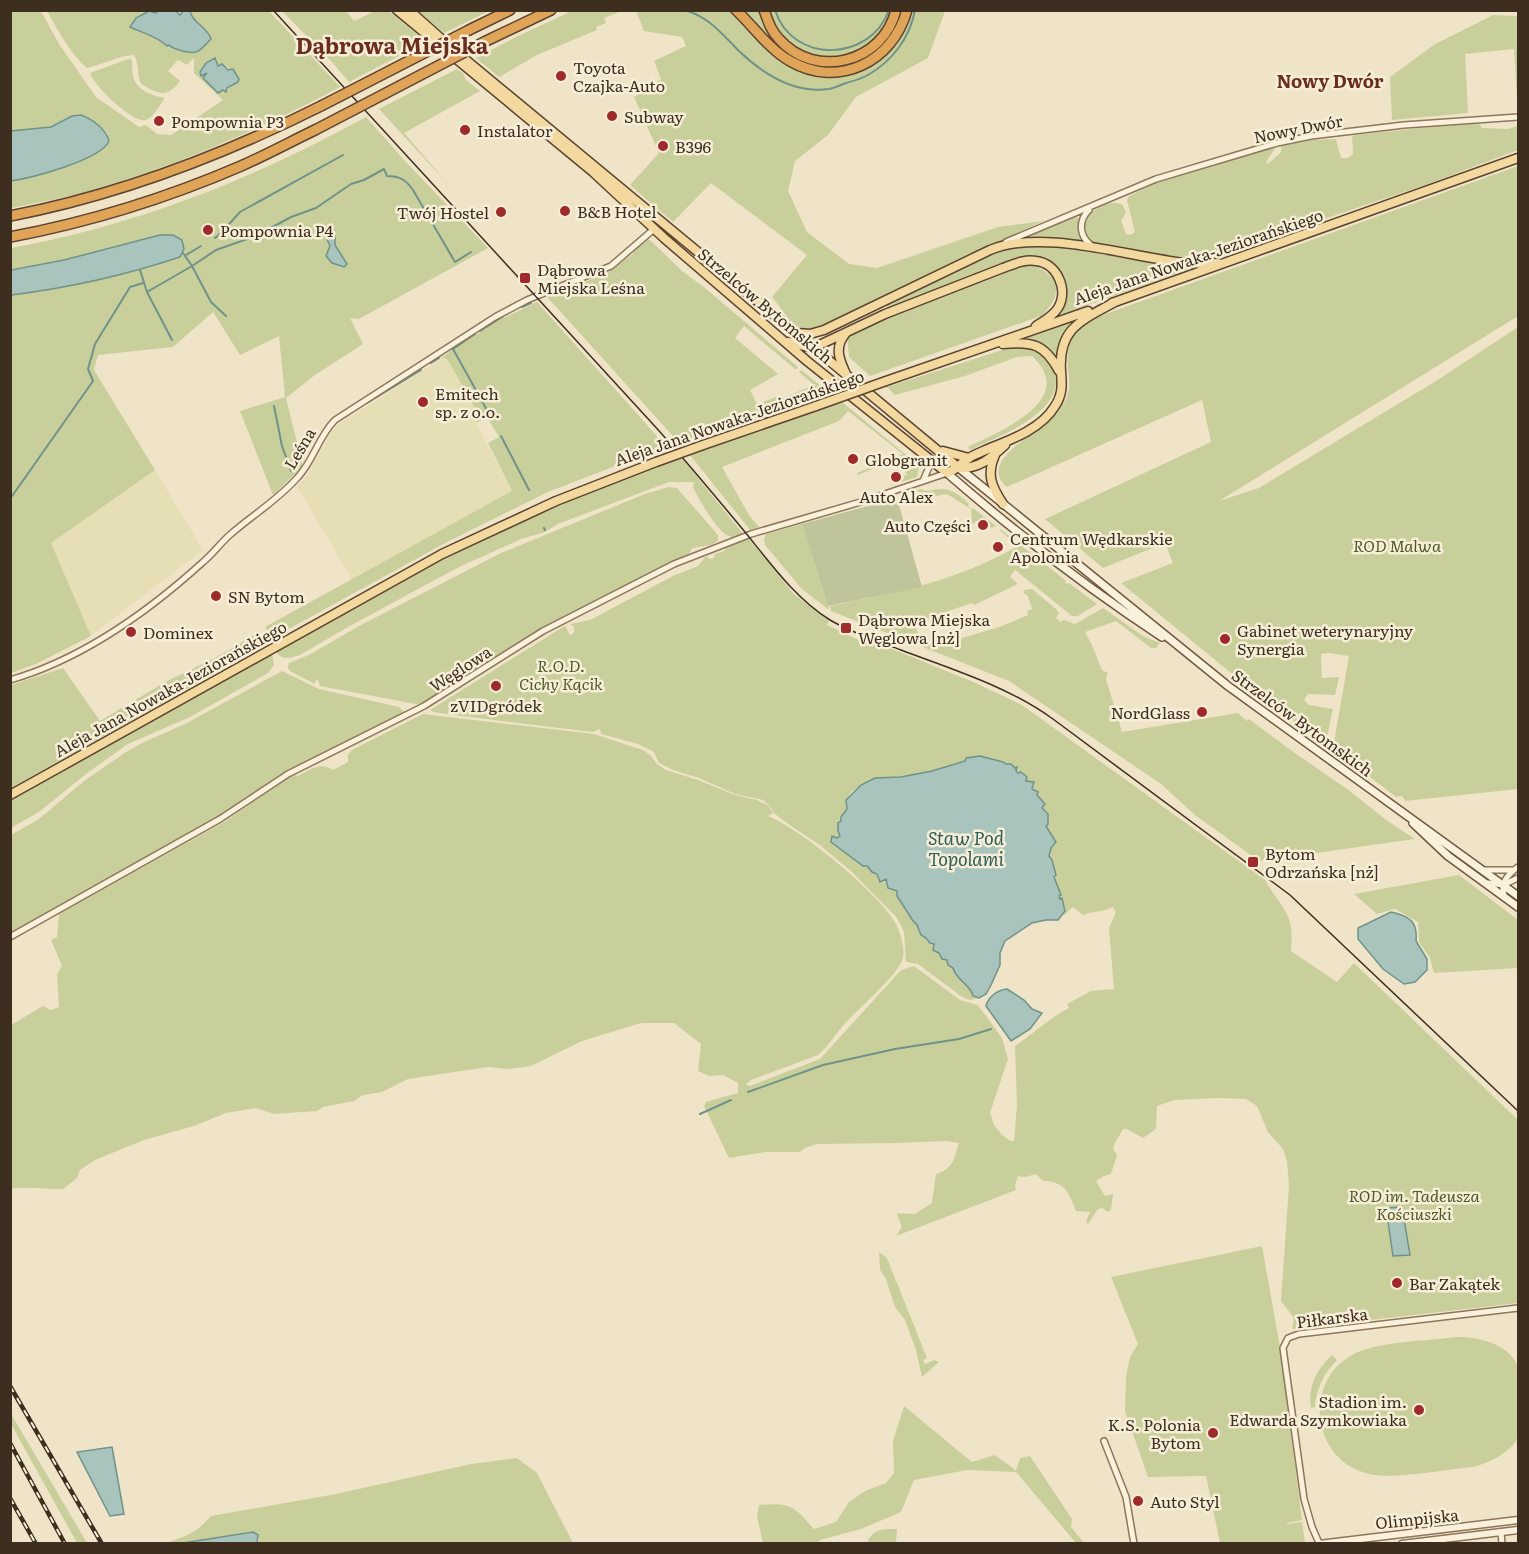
<svg xmlns="http://www.w3.org/2000/svg" width="1529" height="1554" font-family="Literata,serif">
<rect width="100%" height="100%" fill="#f0e4c8"/>
<path fill="#e6deb5" d="M443,358l6,4 31,55 -4,6 36,68 -160,89 -55,-94 10,-10 24,-43 9,-10z
M155,470l48,80 -112,86 -41,-93z"/>
<path fill="#c9cf9b" fill-rule="evenodd" d="M574,10l48,1 -18,7 2,5 -10,4 1,3 -60,25 -38,22 -23,-19 40,-21z
M11,11h30l18,33 37,53 43,30 7,-2 11,9 14,1 52,-35 -29,-27v-15l-7,7 -9,-5 -10,11 12,10c-14,18 -20,13 -39,3 -5,-10 -1,-20 -7,-29 -17,1 -31,10 -47,13 -17,-14 -29,-38 -40,-57h111l-2,3 -15,1 -10,10 6,6 23,8 7,7 2,-1 7,4 11,3 9,1 15,-14v-3l-19,-18 -2,-7h79l71,76c-83,44 -168,81 -258,106 -23,6 -48,10 -71,15l-1,-27 25,-5 42,-14 31,-28 -12,-10 -15,-9 -9,1 -21,11 -40,4zM216,58l2,8 6,-1 12,9 3,6 -12,10 -9,2 -15,-14 5,-3 -6,-5 4,-7z
M282,11h64l8,10 21,-10h14l37,31 -77,40 -17,-20z
M418,11h71l-45,22z
M636,11h94l43,42 14,11 60,11 29,-12 18,-16 12,-21 4,-15h35l-17,47 -72,39 -28,38 -33,26 -7,30 19,41 42,32 28,4 121,-41 45,-6 -219,104c-4,1 -9,4 -14,4 -17,2 -29,-22 -38,-32l35,-42 -96,-72 -38,39 -43,-37 29,-32 -25,-56 27,-18 -7,-18 32,-15 -4,-9 -38,-6z
M741,11h20l7,18 51,35c36,-10 71,-9 81,-53h2c-9,46 -64,70 -105,49 -22,-11 -39,-32 -56,-49z
M769,11h123c-14,41 -53,58 -92,38 -16,-7 -27,-22 -31,-38z
M1493,15l25,1v98l-4,-65 -49,5 3,59 -76,7 -2,-43 45,-33z
M128,59l4,1c0,5 0,11 1,16 3,14 19,20 32,22 -5,6 -11,19 -19,22 -13,4 -53,-35 -56,-47z
M457,69l6,4 3,7 14,11 -76,42 45,52 -70,-76z
M366,117l39,44 83,87 -129,71 -9,-1 13,26 -48,31 -29,23 17,68 -30,29 -33,-84 45,-14 -6,-61 -39,19 -27,-43 -40,35 -75,8 -4,15 61,100 -104,73 40,93 -55,28 -25,9 -1,-378 27,-3 103,-22 44,-21 -2,-9 -171,30v-22c125,-22 244,-70 355,-131z
M1467,123h12l3,5 26,1 10,-3v24l-93,35 -217,73c-15,1 -106,-8 -116,-14 -10,-7 -10,-19 -4,-29 9,-7 23,-16 35,-10l3,8 -5,8 5,13 4,1 5,-3 -8,-31 1,-4 29,-15 119,-35 -10,15 2,2 13,-12v-6l30,-6 25,-1 5,19h7l5,-4 -1,-18 4,-1z
M1518,166v150l-299,185 40,-13 177,-107 82,-54v462l-113,12 -3,-5 -6,1 -43,-33 -1,-4h-3l-16,-12 16,-92 -20,-3 -8,1 1,24 17,-1 -4,18 -27,-1 -4,6 5,5 24,4 -8,36 -83,-63 -121,-99 52,-20 -8,-20 -62,25 -58,-49 166,-77 -9,-42 -195,87c-32,-27 35,-55 49,-73 25,-29 5,-41 14,-70 2,-9 10,-16 16,-23z
M1076,216l3,3 -1,12 5,11 -46,-6 -12,1z
M646,239l4,1 32,31 23,17 93,79 -2,3 -52,-44 -9,12 43,36 -28,16 7,14 19,-7 5,2 33,-14 -15,-13 2,-2 29,23 -149,52 -133,-147 1,-5 23,-9 3,2 32,-13 26,-19 1,-4z
M1043,245l146,23 -1,2 -129,45c16,-29 7,-42 -20,-57l-151,51 -2,-5 115,-54 11,-3z
M1031,265c31,9 32,32 10,51l-171,60 -21,-19 -2,-20 8,-6 163,-64z
M537,302l119,133 6,13 -114,44 -101,50 -173,95 -9,-10 247,-136 -24,-48 11,-6 -12,-20 -11,6 4,-6 -31,-55 -4,-4 -5,1 12,-9 -1,-2 24,-15 2,2 3,-3 -1,-2 23,-15 2,3z
M1075,319c-11,13 -16,23 -18,40 -10,-13 -19,-18 -35,-22z
M1018,345c16,2 27,5 34,20 22,45 -53,71 -82,85l-2,-3c32,-16 111,-47 64,-91l-15,1 -52,19 -70,19 -8,-8z
M842,402l74,61 3,5 -2,9 -29,9 16,-7v-3l3,-1 -7,-15 -5,2 -1,-2 -36,15 -1,-2 46,-19 -55,-43 -9,10 -117,46 27,48 10,12 -8,4 -61,-76z
M682,458l61,76c-4,2 -9,4 -14,2 -10,-2 -32,-39 -36,-49l1,-5h-25l-111,42 -13,8 -24,7 -64,29 -109,59 -48,28c-10,3 -17,6 -24,-3 50,-27 100,-59 151,-85 82,-43 167,-80 255,-109z
M669,487l8,1 41,47v6l-7,4 -19,3 -2,5 -152,78 -117,74 -101,-19 -2,-6 -3,1v3l-25,-13 -2,-3 1,-5 20,-8 50,-29 142,-73 144,-59z
M920,489c8,3 11,1 19,0 13,-1 22,7 30,15l-1,2 4,3 1,-1 23,18 -5,2 -7,-11 -12,7 -1,-15 -24,-15 -11,2 -20,-5z
M802,524l26,82 1,4 -27,-21 -37,-44 -1,-5 2,-6z
M1000,529l65,51 1,4 3,-1 28,21 -19,12h-6l-57,-46 -5,7 8,7 -44,21 -2,-2 -53,18 -2,-3 -4,1 9,27 16,-4 1,3 63,-19 26,-11 -1,-4 5,-2 -4,-13 -4,-3v-3l8,-1 25,21 2,3 -3,5 4,4 4,-2 11,4 28,-16 40,28 17,7 -4,5h-5l-35,-27 -31,11 7,13 10,25 6,3 -2,6 16,53 116,-19 9,8 2,-2 43,32 58,40 36,29 29,19 -156,22 -64,-46 -34,-31 -152,-103 -178,-70 -1,-5c68,-14 127,-25 188,-60l-19,-16z
M748,538l46,56 35,27 -2,4 38,18 3,-4 103,42 51,24 243,175c17,30 30,32 26,71l46,31 17,-19 164,157v183l-226,26 2,-11 -13,-17 8,-115 -2,-25 -4,-12 -15,-17 -11,-26 -11,-7 -27,-1 -45,2 -17,6 -1,23 -13,9 -16,-9h-4l-8,14 -2,6 4,6 -6,19 -7,2 -8,5 9,15 8,-2 -2,16 -3,2 -6,-4 -4,1 -10,15 -2,-2 4,-10 -14,-1c-8,-19 -10,-29 -33,-30l-7,-7 -11,3 -7,-1 -3,9 1,5 -120,46c10,-13 3,-11 1,-23l18,1 17,-11 4,-29c17,-5 18,-15 23,-31l-12,-2 -51,2 -79,1 -12,4 -5,4h-35l-36,6 -25,-52 2,-4 32,-9v-10l-15,-8 -14,1 -11,-5 3,-27 -27,-21h-33l-59,18 -51,25 -24,3 -19,-2 -80,12 -26,13 -19,3 -9,6 -31,6 -6,4 -43,3 -18,-6 -30,5 -32,13 -50,14 -49,20 -15,10 -3,8 -14,11c-17,1 -34,-3 -52,0v-164l32,-19 8,4 8,-3 -2,-33 5,-8 -11,-26 6,-3 2,-23 167,-93 63,-44 5,-2 4,1c12,-6 23,-15 35,-6l15,-8v-7l4,-5 71,-36 171,20 49,16 8,6 6,8 9,6 32,10 37,15 22,5 12,6 4,7 -5,3c34,14 108,75 127,106 5,10 10,25 8,36 -5,18 -48,53 -61,69 -9,10 -14,20 -24,28l-67,25 -5,4 4,2 70,-27 81,-89 13,-4 46,34 18,5 24,33 6,21 -18,54 4,12 8,10 9,6h3l3,-37 -2,-58c18,-12 34,-28 54,-38l-2,-4 24,-13 23,-2 -5,-61 7,-16 -3,-5c-9,5 -20,4 -30,8l-10,-8 -10,9c5,-13 -2,-13 -4,-20 -3,-7 -2,-13 -5,-19l1,-2 -2,-13 -5,-6 3,-8 4,-5 -9,-17 2,-2v-10l-5,-3v-10l-6,-6 1,-3 -6,-4 2,-4 -2,-3h-6l1,-4 -6,-5 -2,1 -8,-9c-10,0 -18,-8 -30,-7 -14,1 -25,7 -39,11 -13,4 -26,7 -40,9 -14,3 -27,-1 -40,8 -14,8 -15,11 -15,25l-6,7v5l-3,1 2,13 -9,6 29,21 7,3 16,15 3,-2 3,10 7,2c6,16 20,28 25,44l4,2 5,6 4,1v6l5,2 4,7 4,1 1,5 5,3c3,12 17,17 22,30h4l-9,2 -8,-3 -44,-33 -12,-2 -2,-30 -7,-14 -44,-45 -32,-27 -37,-25 -10,-8 -4,-7 -7,-6 -28,-6 -36,-16 -26,-8 -14,-7 -5,-11 -16,-8 -37,-10 -1,-5 -7,3 -9,-1 -115,-14 2,-4 -3,4 -35,-5 -3,-2 133,-83 2,-1 5,9 4,-2v-6l-4,-3 20,-4 83,-44 25,-10 8,-10 4,3 4,-1 1,-4 9,-3 4,-5z
M258,633l6,11 -36,22 -217,122v-103l52,-17 37,53 67,-40 48,-23z
M272,654l2,11 -6,8 -78,44 -62,27 -42,30 -47,38 -28,16v-29z
M282,671l37,18 80,18 6,5 -108,54 -76,51 -210,116v-98l28,-16 45,-38 42,-29 18,-10 41,-18z
M1459,875l59,45v48l-84,5 -4,-15 -11,-16 -1,-20 -23,-13 -18,5 -23,-20z
M1262,1246l19,107 21,167 -15,3v1l15,-2 3,21h-85l-14,-67 -58,1 -23,-66 1,-34 4,-20 8,-13 -27,-67z
M879,1252l8,6 40,100 -4,2 2,4 9,-4 5,2 -17,15 -6,-27 -11,-30 -10,-13 -9,-28 -6,-9z
M1456,1337c20,-1 56,7 62,31 3,10 0,30 0,41 0,9 3,25 -2,32 -10,14 -26,21 -42,26 -26,2 -82,13 -105,7 -57,-13 -67,-91 -17,-119 25,-14 75,-14 104,-18z
M1332,1355l5,5c-13,13 -21,29 -22,47l-4,1c-4,-21 6,-39 21,-53z
M904,1406l68,56 23,-7c8,7 12,7 21,16l4,-13 10,-2 42,63 -1,8 13,16h-8l-60,-71 -49,-2 -53,10 -13,32 -40,17 -41,11 -3,3h-54l-6,-26 2,-12c31,-3 35,1 55,24l22,-7 13,-20 16,-11 21,-8 8,-10 -1,-32z
M10,1412l77,131h-10l-66,-119z
M517,1458l20,15 36,70 -316,1 2,-5 -6,-7 -70,11 -19,1c23,-9 30,-9 47,-28l125,-22 135,-30z
M897,1529l-1,14h-29c6,-15 17,-14 30,-14z"/>
<path fill="#bfc49a" d="M897,498l25,89 -94,19 -26,-82z"/>
<path fill="#a9c4bc" stroke="#6f938a" stroke-width="1.5" d="M149,11l7,2 2,-2h18l4,4 3,-4h7c2,12 18,16 21,28 -12,12 -12,16 -29,12 -5,-2 -9,-2 -13,-6l-2,1c-10,-10 -25,-13 -37,-19l6,-9z
M215,58l3,8 4,-2 6,6 5,-1 6,10 -1,3 -11,6 -1,4 -3,-2 -5,3 -15,-15 4,-5 -6,3 -1,-4 6,-9z
M81,115c11,4 25,14 28,26 -8,19 -78,37 -98,40v-50l40,-4 21,-11z
M327,233l8,3v9l12,19 -3,3 -12,-4 -6,-7 4,-10 -4,-9z
M160,235h13l9,5 2,9 -4,8c-54,18 -112,31 -169,38v-25l53,-10z
M980,756l23,6 3,2h5l4,4 2,-1 -1,4 2,2 3,-1 6,5 -1,4 8,1 -2,7 6,3 -1,3 8,9 -3,4 6,6v10l-2,2 10,16 -5,6 -2,8 3,4 4,15 -2,2 7,18 -2,1 1,3 2,-1 3,13 -7,9h-12l-14,3 -27,18 -5,12v12l-9,20 -5,9 -7,4 -6,-2c-2,-11 -17,-16 -20,-28l-5,-3 -1,-5 -5,-1 -3,-6 -6,-3 1,-6 -4,-1 -4,-5 -5,-3 -4,-10 -4,-4 -16,-25v-5l-9,-3 -2,-9 -6,3 -3,-8 -5,-2 -5,-6h-4l-32,-24 1,-6 5,2 3,-2 -2,-5v-8l3,-2v-4l6,-8 -1,-9 15,-15 14,-7 26,-1 31,-6 33,-10 1,-3z
M1391,912c18,4 27,9 25,29l11,18v11l-12,12 -11,2 -21,-15 -25,-30v-11z
M1007,989l17,11 8,9 10,4 -12,16 -19,12 -25,-35c2,-9 11,-16 21,-17z
M1402,1207l8,48 -17,1 -7,-48z
M112,1447l12,67 -14,2 -33,-64z
M253,1532l5,3 -1,8h-74z"/>
<g fill="none" stroke-linecap="round" stroke-linejoin="round">
<path stroke="#6f938a" stroke-width="2" d="M684,10c24,6 38,24 55,41 24,23 55,43 90,38 6,-1 11,-4 17,-6 7,-2 15,-4 22,-8 24,-14 42,-37 47,-65
M775,10c17,54 95,53 114,0
M215,238l6,-5 19,-21 103,-57
M183,253l9,13 24,-16 40,-14 35,-19 25,-9 35,-24 13,-4 20,-11 3,7c13,0 19,4 26,14l42,72 16,-10
M186,255l15,-9
M140,270l7,22 25,48
M147,292l45,-26 19,36 15,14
M522,307l9,-4
M480,331l22,-14
M453,349l39,70
M453,349l22,-15
M431,363l8,-5
M367,403l54,-33
M274,406l8,40 9,25
M501,436l28,54
M10,499l83,-118 -5,-12 7,-25 35,-57 13,-4
M544,528l1,2
M748,1092l75,-27 72,-16 64,-10 32,-10
M700,1114l31,-14"/>
<g stroke="#8d765c" stroke-width="8">
<path id="minor" d="M1089,210c-11,11 -10,26 2,35
M1006,242l150,-63 121,-36 34,-7 93,-11 114,-8
M923,481l6,-14 -3,-11
M10,680c73,-21 138,-68 193,-118 11,-9 18,-20 29,-29 22,-19 47,-34 66,-56 16,-17 20,-40 37,-57l160,-103 32,-17 84,-34 43,-37
M1482,870h31
M1488,883l15,2 15,-7
M1505,898c-6,-14 2,-23 13,-31
M10,937l210,-118 68,-45 136,-68 119,-75 131,-67 77,-30 113,-33 83,-28
M1104,1441l22,56 8,47
M1501,1532l1,12
M1319,1543l-7,-16 -8,-28 -21,-151 5,-10 11,-4 219,-26"/>
</g>
<g stroke="#8d765c" stroke-width="9">
<path id="tertiary" d="M1319,1544l199,-24
M1402,1544l116,-14"/>
</g>
<g stroke="#6f573f" stroke-width="10">
<path id="secondary" d="M959,468l269,218 290,210
M947,473c68,59 140,115 215,164
M1413,823l35,33 70,51"/>
</g>
<g stroke="#5b4430" stroke-width="11">
<path id="primary" d="M397,10l196,162 71,66 143,123 140,112c13,-5 12,-9 22,-15 6,-4 15,-7 21,-10 23,-9 52,-20 65,-42 8,-12 7,-22 6,-35 -3,-43 21,-51 54,-69
M409,10l45,40 505,418
M1112,303l406,-145
M797,333l13,1 14,-4 166,-80c52,-22 139,7 195,13 11,1 22,0 33,0
M846,333c-12,14 -7,26 0,41
M788,342l25,6 72,-34 118,-46c11,-4 22,-9 33,-7 21,2 33,29 22,47 -5,8 -13,12 -22,18
M1003,344c29,-3 42,0 56,27
M886,381l202,-70
M703,445l113,-39
M943,451l26,7
M995,455c-9,20 -3,32 8,49
M959,468c20,1 32,-10 46,-23
M10,795l432,-241 114,-53 100,-39"/>
</g>
<g stroke="#5b4430" stroke-width="12">
<path id="motorway" d="M736,10c18,17 33,39 54,51 48,28 103,1 117,-51
M764,10c4,11 7,21 15,29 36,41 104,24 117,-29
M469,30l41,-20
M484,42l67,-32
M10,216c110,-21 211,-60 311,-110
M10,237c80,-15 157,-39 231,-71 25,-11 49,-24 74,-36"/>
</g>
<use href="#minor" stroke="#faf1dc" stroke-width="5"/>
<use href="#tertiary" stroke="#faf1dc" stroke-width="6"/>
<use href="#secondary" stroke="#faf1dc" stroke-width="7"/>
<use href="#primary" stroke="#f3d9a0" stroke-width="8"/>
<use href="#motorway" stroke="#e0a458" stroke-width="9"/>
<path stroke="#3d2e20" stroke-width="1.5" d="M273,10l378,412c33,36 63,73 94,110 26,32 50,66 85,88 22,13 47,21 71,30 53,20 106,36 152,69l237,176 228,216"/>
<g stroke="#3d2e20" stroke-width="4.5">
<path id="rail" d="M10,1386l92,158
M10,1443l55,101
M10,1498l26,46"/>
</g>
<use href="#rail" stroke="#f7eed8" stroke-width="2" stroke-dasharray="7" stroke-linecap="butt"/>
<g stroke="#5b4430" stroke-width="11" stroke-linecap="butt">
<path id="primary-bridge" d="M816,406l70,-25
M656,462l47,-17"/>
</g>
<g stroke="#5b4430" stroke-width="12" stroke-linecap="butt">
<path id="motorway-bridge" d="M321,106l148,-76
M315,130l169,-88"/>
</g>
<use href="#primary-bridge" stroke="#f3d9a0" stroke-width="8"/>
<use href="#motorway-bridge" stroke="#e0a458" stroke-width="9"/>
</g>
<g fill="#9e2a2b" stroke="#f7eed8" stroke-width="2">
<circle cx="561" cy="76" r="6"/>
<circle cx="612" cy="116" r="6"/>
<circle cx="159" cy="121" r="6"/>
<circle cx="465" cy="130" r="6"/>
<circle cx="663" cy="146" r="6"/>
<circle cx="565" cy="211" r="6"/>
<circle cx="501" cy="212" r="6"/>
<circle cx="208" cy="230" r="6"/>
<rect x="519" y="272" width="12" height="12" rx="3"/>
<circle cx="423" cy="402" r="6"/>
<circle cx="853" cy="459" r="6"/>
<circle cx="896" cy="477" r="6"/>
<circle cx="983" cy="525" r="6"/>
<circle cx="998" cy="547" r="6"/>
<circle cx="216" cy="596" r="6"/>
<rect x="840" y="622" width="12" height="12" rx="3"/>
<circle cx="131" cy="632" r="6"/>
<circle cx="1225" cy="639" r="6"/>
<circle cx="496" cy="686" r="6"/>
<circle cx="1202" cy="712" r="6"/>
<rect x="1247" y="856" width="12" height="12" rx="3"/>
<circle cx="1397" cy="1283" r="6"/>
<circle cx="1419" cy="1410" r="6"/>
<circle cx="1213" cy="1433" r="6"/>
<circle cx="1138" cy="1501" r="6"/>
</g>
<g text-anchor="middle" dominant-baseline="central" stroke-width="5" stroke-linejoin="round" paint-order="stroke">
<g font-size="16" fill="#3d2e20" stroke="#f7eed8" text-anchor="start">
<text x="573" y="67">Toyota<tspan x="573" dy="18">Czajka-Auto</tspan></text>
<text x="624" y="116">Subway</text>
<text x="171" y="121">Pompownia P3</text>
<text x="477" y="130">Instalator</text>
<text x="675" y="146">B396</text>
<text x="577" y="211">B&amp;B Hotel</text>
<text x="489" y="212" text-anchor="end">Twój Hostel</text>
<text x="220" y="230">Pompownia P4</text>
<text x="537" y="269">Dąbrowa<tspan x="537" dy="18">Miejska Leśna</tspan></text>
<text x="435" y="393">Emitech<tspan x="435" dy="18">sp. z o.o.</tspan></text>
<text x="865" y="459">Globgranit</text>
<text x="896" y="496" text-anchor="middle">Auto Alex</text>
<text x="971" y="525" text-anchor="end">Auto Części</text>
<text x="1010" y="538">Centrum Wędkarskie<tspan x="1010" dy="18">Apolonia</tspan></text>
<text x="228" y="596">SN Bytom</text>
<text x="858" y="619">Dąbrowa Miejska<tspan x="858" dy="18">Węglowa [nż]</tspan></text>
<text x="1237" y="630">Gabinet weterynaryjny<tspan x="1237" dy="18">Synergia</tspan></text>
<text x="143" y="632">Dominex</text>
<text x="496" y="705" text-anchor="middle">zVIDgródek</text>
<text x="1190" y="712" text-anchor="end">NordGlass</text>
<text x="1265" y="853">Bytom<tspan x="1265" dy="18">Odrzańska [nż]</tspan></text>
<text x="1409" y="1283">Bar Zakątek</text>
<text x="1407" y="1401" text-anchor="end">Stadion im.<tspan x="1407" dy="18">Edwarda Szymkowiaka</tspan></text>
<text x="1201" y="1424" text-anchor="end">K.S. Polonia<tspan x="1201" dy="18">Bytom</tspan></text>
<text x="1150" y="1501">Auto Styl</text>
</g>
<g font-size="16" fill="#3d2e20" stroke="#f7eed8">
<text transform="translate(1298 128) rotate(-11)">Nowy Dwór</text>
<text transform="translate(1198 256) rotate(-19)">Aleja Jana Nowaka-Jeziorańskiego</text>
<text transform="translate(766 305) rotate(40)">Strzelców Bytomskich</text>
<text transform="translate(739 417) rotate(-19)">Aleja Jana Nowaka-Jeziorańskiego</text>
<text transform="translate(299 448) rotate(-59)">Leśna</text>
<text transform="translate(460 668) rotate(-33)">Węglowa</text>
<text transform="translate(170 688) rotate(-29)">Aleja Jana Nowaka-Jeziorańskiego</text>
<text transform="translate(1303 722) rotate(36)">Strzelców Bytomskich</text>
<text transform="translate(1332 1317) rotate(-7)">Piłkarska</text>
<text transform="translate(1417 1518) rotate(-6)">Olimpijska</text>
</g>
<g font-size="16" font-style="italic" fill="#4d5a26" stroke="#f7eed8">
<text x="1397" y="545">ROD Malwa</text>
<text x="561" y="665">R.O.D.<tspan x="561" dy="18">Cichy Kącik</tspan></text>
<text x="1414" y="1195">ROD im. Tadeusza<tspan x="1414" dy="18">Kościuszki</tspan></text>
</g>
<g font-size="18" font-weight="bold" fill="#6b2e1e" stroke="#f7eed8">
<text x="1330" y="80">Nowy Dwór</text>
</g>
<g font-size="18" font-style="italic" fill="#2f5d5a" stroke="#f7eed8">
<text x="966" y="837">Staw Pod<tspan x="966" dy="21">Topolami</tspan></text>
</g>
<g font-size="22" font-weight="bold" fill="#6b2e1e" stroke="#f7eed8">
<text x="392" y="44">Dąbrowa Miejska</text>
</g>
</g>
<rect width="1529" height="1554" fill="none" stroke="#3d2e20" stroke-width="24"/>
</svg>
